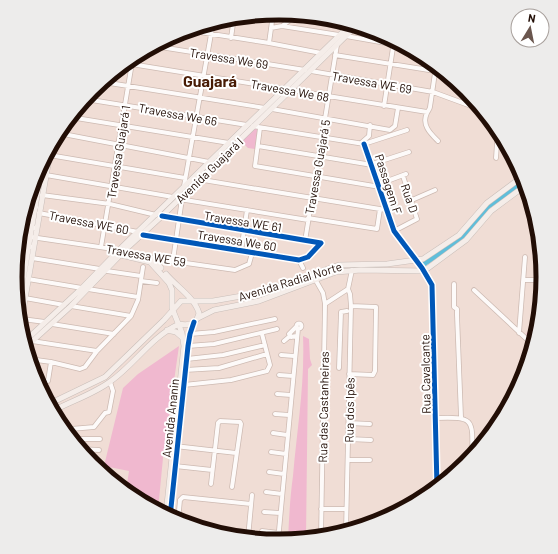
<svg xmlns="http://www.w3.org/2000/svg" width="558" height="554" font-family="Barlow,sans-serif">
<rect width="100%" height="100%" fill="#f0ddd5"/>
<path fill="#f0b8cf" d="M254,128l4,1 -3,20 -7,-1 -7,-7z
M539,318l-5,23 -8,-7z
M303,336l6,3 1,20 2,6 -4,4 -2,169 -18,2c1,-21 2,-43 5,-64 4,-47 12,-92 10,-140z
M179,346l-16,112 -5,52 -32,-19 3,-20 -25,-5 19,-78 15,-14z"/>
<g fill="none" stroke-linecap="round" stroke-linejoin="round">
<path stroke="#60beda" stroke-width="1" d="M518,185l6,-5"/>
<path stroke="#60beda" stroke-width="5" d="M421,266l41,-27 27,-33 29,-21"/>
<g stroke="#cdbab2" stroke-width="5.5">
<path id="minor" d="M282,26l57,9
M271,28l11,-2 15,-11
M187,30l82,13 52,10
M346,36l57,10
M231,38l3,-21
M269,43l4,-29
M154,46l151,24
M335,55l100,16
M125,63l302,49
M436,66l-6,41c0,2 -2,4 -3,6 -6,12 4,21 11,28
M311,71l122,21 49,18
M103,82l162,26
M85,99l162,26
M474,101l3,7
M384,106l10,-65
M272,109l118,21 5,-4 3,-18
M70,117l159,26
M253,126l111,18 43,-14
M260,128l-5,38 125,21
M58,133l151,29
M361,143l8,-7 1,-11
M364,144l30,87 28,37 10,17 5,202
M258,146l114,19
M49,155l136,23
M496,158l2,-29
M372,164l37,-12
M46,175l127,22
M197,179l189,31
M379,184l27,-10
M184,186l29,-163
M42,195l68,9 46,11
M179,199l129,21
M412,200l23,-10
M26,205l10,2
M39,213l99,19
M308,218l69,11 3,-20
M20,225l14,3
M394,231l23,-12 -14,-43
M143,235l156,25 9,-3 13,-14 -159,-27
M31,237l82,12
M305,241l32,-196
M18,245l14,2
M101,247l32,-190
M241,251l6,-41
M32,258l68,11
M151,258l84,12 14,-6 3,-11
M173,260l9,-61
M299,260l4,8
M16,265l9,1
M107,271l34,5
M28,279l54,9
M315,279l8,14 2,11 -4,233
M524,280h19
M141,281l16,2
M454,284v23l3,2v6l4,102
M88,289l50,8
M348,289l4,-19
M474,290l59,55
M25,298l39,7
M325,304l23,-15
M71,306l60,10
M22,319l23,3
M296.5 326a2.5 2.5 0 1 1 5 0a2.5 2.5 0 1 1-5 0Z
M52,324l62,10
M519,333l6,-76
M190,334l24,-2 61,-13
M296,336l-5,1 -2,-3 7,-7
M32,341l65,10
M284,341l6,-5
M188,346l26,-2 63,-15
M281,355l13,1
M29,359l22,3 29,7 5,-2 12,-16 34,-35 7,-16 5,-33
M187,359l36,-4 42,-10
M339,368l2,-56 6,-1
M185,370l34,-2 48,-14
M349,374l24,1 2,-4 1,-64 -25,-1
M279,375l14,1
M36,380l12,1 3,-19
M184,385l47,-5 36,-9 3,-6 -8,-31
M277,394l14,1
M275,414l14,1
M436,418c38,-1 37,0 36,38
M349,423l21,1
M273,433l14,2
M70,436l1,-7 23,-2 11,-14 4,-1 4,-21 -3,-9
M72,439h28
M349,439l22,1
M175,446l61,7
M81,449l18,1
M271,452l15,2
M348,460h22
M175,466l37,4
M269,472l15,2
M211,484l7,-61 2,-2 20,1 1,2 -9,63
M266,492l16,2
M321,509h25
M264,512l16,1
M178,521l2,-21 3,-3 68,7
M262,531l17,2
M346,531l5,-225 -1,-12 -2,-5
M248,538l4,-43
M278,541l20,-212"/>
</g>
<g stroke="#c9beb9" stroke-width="6">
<path id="major" d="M113,249l8,6 29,7 19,21 3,7v18l10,25 2,13 -18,168
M144,256l10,4 7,8
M166,274c11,13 28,23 33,39 -2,11 -10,13 -20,11
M18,310l25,-150
M198,318l16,-8 45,-9 77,-29 25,-2 63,1 42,-31 25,-29 35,-26
M20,328l31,-181
M167,330l9,2 7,6
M24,342l58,-54 39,-40 230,-224
M26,347l45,-41 55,-57 36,-33 194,-190
M49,404l56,-27 59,-57 17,-19h32l46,-8 80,-28 48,-1 36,-5 36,-24 28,-32 36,-27
M53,411c18,-10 41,-17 58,-30 24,-17 40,-44 68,-57
M170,517l18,-171 2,-12 4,-12"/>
</g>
<use href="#minor" stroke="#fdfaf9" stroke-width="4"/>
<use href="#major" stroke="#f5ede9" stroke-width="5"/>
<g stroke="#fff" stroke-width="8">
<path id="cycleway" d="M364,144l30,87 28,37 10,17 5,202
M143,235l156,25 9,-3 13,-14 -159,-27
M170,517l18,-171 2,-12 4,-12"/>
</g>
<use href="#cycleway" stroke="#0057b8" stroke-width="5"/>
</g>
<g text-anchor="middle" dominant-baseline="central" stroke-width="4" stroke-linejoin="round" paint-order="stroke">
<g font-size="12" fill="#220e06" stroke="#fff">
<text transform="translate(229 58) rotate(9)">Travessa We 69</text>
<text transform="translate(372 82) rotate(10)">Travessa WE 69</text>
<text transform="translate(290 90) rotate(10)">Travessa We 68</text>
<text transform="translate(178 114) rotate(10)">Travessa We 66</text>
<text transform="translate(118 152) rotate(-81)">Travessa Guajará 1</text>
<text transform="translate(317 167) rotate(-80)">Travessa Guajará 5</text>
<text transform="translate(209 170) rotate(-44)">Avenida Guajará I</text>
<text transform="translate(389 184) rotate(72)">Passagem F</text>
<text transform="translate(410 198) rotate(71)">Rua D</text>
<text transform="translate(243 221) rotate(9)">Travessa WE 61</text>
<text transform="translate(89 222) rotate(11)">Travessa WE 60</text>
<text transform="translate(237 240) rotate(9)">Travessa We 60</text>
<text transform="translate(146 255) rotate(10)">Travessa WE 59</text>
<text transform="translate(290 281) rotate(-17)">Avenida Radial Norte</text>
<text transform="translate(425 374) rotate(-91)">Rua Cavalcante</text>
<text transform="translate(323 407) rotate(-89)">Rua das Castanheiras</text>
<text transform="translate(349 410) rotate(-89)">Rua dos Ipês</text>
<text transform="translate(170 418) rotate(-84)">Avenida Ananin</text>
</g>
<g font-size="16" font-weight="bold" fill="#481b04" stroke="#fff">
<text x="210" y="80">Guajará</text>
</g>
</g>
<path d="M0 0H558V554H0ZM22 277a257 257 0 1 1 514 0a257 257 0 1 1-514 0Z" fill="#edeceb" fill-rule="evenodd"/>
<path fill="none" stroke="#220e06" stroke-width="5" d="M22 277a257 257 0 1 1 514 0a257 257 0 1 1-514 0Z"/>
<g transform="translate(530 28) rotate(10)"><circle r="19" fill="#ffffff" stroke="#a79f9b"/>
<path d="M0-3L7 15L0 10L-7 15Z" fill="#6a564e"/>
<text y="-6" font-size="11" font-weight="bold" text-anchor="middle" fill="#220e06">N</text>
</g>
</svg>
